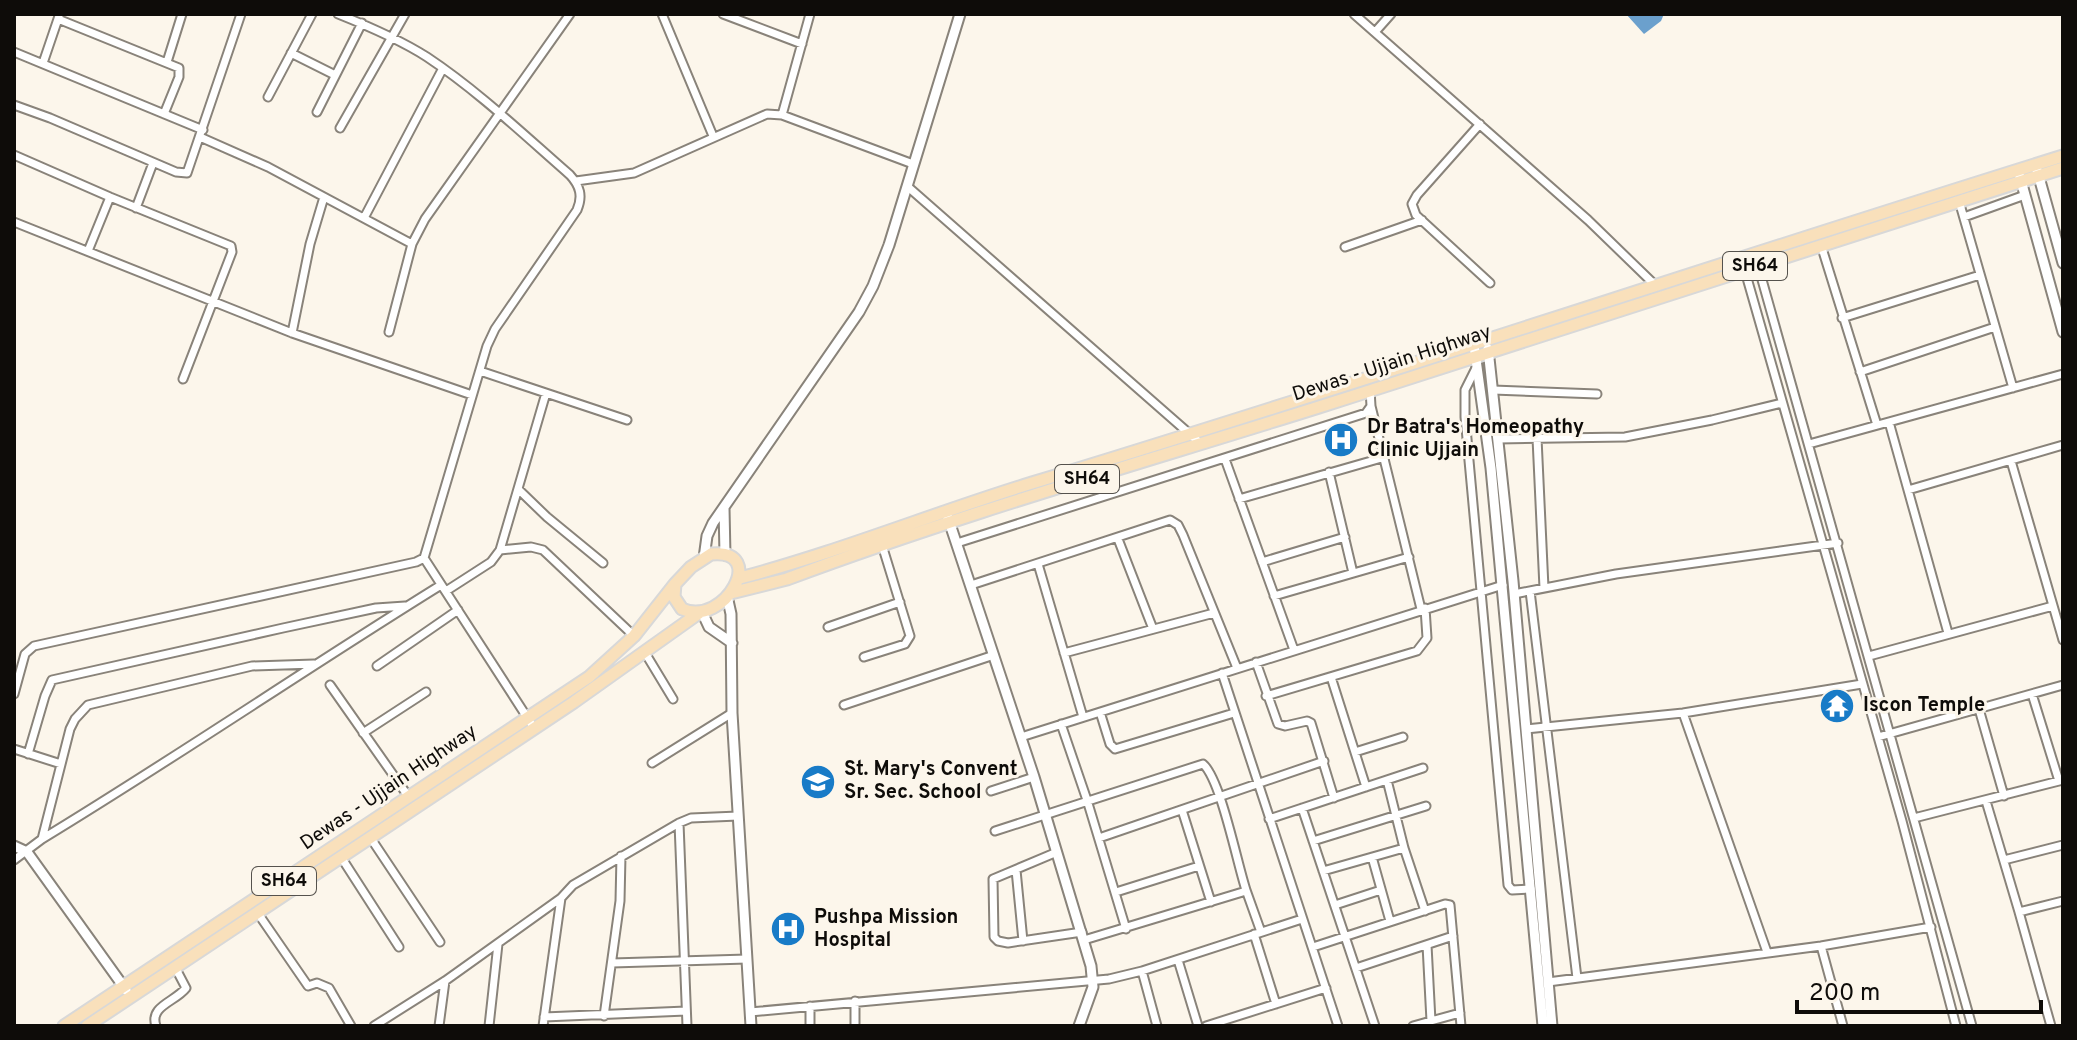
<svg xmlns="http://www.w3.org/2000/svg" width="2077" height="1040" font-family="Overpass,sans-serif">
<rect width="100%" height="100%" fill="#fcf6eb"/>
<path fill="#6ba0cd" d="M1626,14h38l-3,7 -17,13z"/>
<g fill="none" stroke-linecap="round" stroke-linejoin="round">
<g stroke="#89837a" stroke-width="11">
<path id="minor" d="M662,14l51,122
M723,14l79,30
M1354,14l234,206 67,65
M58,19l121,49v9l-15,37
M1375,32l16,-18
M14,52l189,78
M291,53l44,22
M167,62l15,-48
M43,63l16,-47
M268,97l44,-83
M14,105l36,13 126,54 11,1 54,-159
M317,112l45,-89
M782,115l28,-101
M1480,124l-63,71 -5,9 4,11 74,68
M340,128l65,-114
M200,137l68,30 144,77
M14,155l96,42 121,49 1,6 -49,127
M576,181l58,-8 133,-59 15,1 131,49
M907,186l293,257
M1959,201l54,187
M136,208l17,-45
M1964,217l61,-22
M364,218l79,-150
M14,222l278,111 180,62
M1821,245l56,180
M1345,247l77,-27
M88,251l22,-54
M1741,257l161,564 54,205
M1757,262l215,764
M1842,318l138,-43
M389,332l23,-88 13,-25 145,-205
M292,333l18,-89 14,-47
M1477,366l-12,24v27l43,468 4,5 19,-1
M480,371l147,49
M1860,372l135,-45
M1493,390l104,4
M1371,406l50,203
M1889,422l59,211
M1537,438l7,150
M1498,439l127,-2 87,-17 70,-17
M1809,444l254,-70
M1225,459l69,191
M2011,461l52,179
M1329,472l24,101
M518,489l29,28 56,46
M1908,490l155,-45
M1239,499l146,-42
M1118,539l35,90
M957,543l409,-130 5,-7 -1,-16
M500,550l31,-3 12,3 91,86
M424,558l110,170
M1262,562l83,-25
M1038,564l45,153
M971,585l199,-65 8,5 5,10 54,133
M446,591l45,-29 9,-12 46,-157
M1530,591l47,387
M1514,594l102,-20 222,-31
M1274,596l135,-39
M828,627l72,-25
M644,651l29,48
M1064,653l150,-40
M1869,656l184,-50
M864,657l41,-13 5,-8 -28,-91
M1256,662l22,62 7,2 22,-5 4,2 23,75
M377,666l81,-56
M1222,673l116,353
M1331,677l35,110
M330,685l78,111
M14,694l11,-40 9,-8 382,-84 8,-4 63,-212 8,-17 82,-119c6,-14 3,-24 -7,-35 -47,-41 -92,-84 -143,-118 -28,-18 -59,-31 -89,-43
M2032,694l27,87
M1266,696l151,-45 10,-13 -2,-30
M844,705l150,-50
M1979,709l25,87
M1100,712l10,32 5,5 119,-36
M1683,713l84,239
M1061,724l26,76 39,129
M1526,729l157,-16 179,-29
M363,733l63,-41
M1021,737l482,-152
M1878,737l185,-52
M14,749l47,15
M1355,752l48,-15
M28,754l17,-58 7,-16 231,-52 93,-20 29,-2
M652,763l80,-50
M1387,780l17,68 21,63
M991,791l43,-14
M1986,801l33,111 44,-11
M1302,808l73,218
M1182,810l29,92
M1914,818l149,-38
M1269,819l154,-51
M679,823l8,203
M995,831l208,-67c18,16 34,99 43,126 5,14 10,28 15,42
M370,837l70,105
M1099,838l225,-77
M42,839c135,-82 265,-171 399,-254
M1313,841l113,-35
M1057,852l-64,27 1,58 4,4 10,2 74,-11
M341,857l58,90
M1372,857l18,64
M14,860l28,-21 28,-110 5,-10 13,-14 164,-39 62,-2
M2004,860l59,-15
M1016,870l7,71
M1323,871l81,-23
M1116,892l83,-26
M1335,905l46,-15
M257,912l51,74 9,-3 12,5 22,38
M2019,912l32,114
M1254,934l22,70
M1084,940l162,-49
M1427,945l4,76
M1821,946l22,80
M1313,947l132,-43 5,1 11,121
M1178,960l20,66
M612,963l135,-4
M1356,968l97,-32
M1142,971l15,55
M1548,982l273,-36 110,-19
M855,1001v25
M750,1012l359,-33 33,-8 160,-52
M604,1016l16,-115 1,-45
M544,1017l142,-6
M156,1026c-7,-20 19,-24 30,-38l-11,-21
M374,1026l71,-45 116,-83
M439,1026l6,-45
M489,1026l9,-82
M543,1026l18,-128 12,-13 106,-62 12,-5 47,-2
M810,1026v-20
M1206,1026l120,-38
M1413,1026l47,-13"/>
</g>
<g stroke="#89837a" stroke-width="13">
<path id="tertiary" d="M2037,170l26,93
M2020,177l43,155
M1474,345l17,123 52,558
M1488,349l25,232 39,445
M724,508l1,47
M948,518l86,259 57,189 2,21 -14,39
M704,558l3,-22 6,-13 146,-211 14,-26 16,-41 71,-231
M727,596l4,18 1,99 19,313
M702,612l7,15 23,16
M14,846l13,6 99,138"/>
</g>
<g stroke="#d8d8d8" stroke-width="15">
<path id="primary" d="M711,554c58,-6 14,74 -29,55l-8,-12 1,-13 16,-17z
M740,578c99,-26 194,-65 292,-95 345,-105 687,-220 1031,-327
M731,593l56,-14c174,-65 354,-116 532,-172 248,-79 495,-161 744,-239
M64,1026l525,-349 45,-41 41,-52
M87,1026l487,-324 125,-89"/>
</g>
<use href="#minor" stroke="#fff" stroke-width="7"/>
<use href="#tertiary" stroke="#fff" stroke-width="9"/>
<use href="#primary" stroke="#f9e0bb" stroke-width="11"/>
</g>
<defs>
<g id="hospital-disc" transform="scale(1.8)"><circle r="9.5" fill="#187bc7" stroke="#fcf6eb"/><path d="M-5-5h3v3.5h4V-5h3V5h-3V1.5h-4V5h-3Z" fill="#fff"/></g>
<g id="temple-disc" transform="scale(1.8)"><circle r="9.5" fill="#187bc7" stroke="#fcf6eb"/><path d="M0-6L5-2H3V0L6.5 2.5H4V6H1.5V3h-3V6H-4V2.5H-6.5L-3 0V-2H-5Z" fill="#fff"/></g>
<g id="school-disc" transform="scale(1.8)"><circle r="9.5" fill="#187bc7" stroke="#fcf6eb"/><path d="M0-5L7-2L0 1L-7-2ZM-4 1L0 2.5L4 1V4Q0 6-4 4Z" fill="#fff"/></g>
</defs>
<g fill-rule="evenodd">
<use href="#hospital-disc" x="1341" y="440"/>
<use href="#temple-disc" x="1837" y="706"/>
<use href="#school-disc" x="818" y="782"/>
<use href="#hospital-disc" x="788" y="929"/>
</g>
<g text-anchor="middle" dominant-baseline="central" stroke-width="6" stroke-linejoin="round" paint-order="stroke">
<g fill="#fcf6eb" stroke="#55524d" stroke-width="2">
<rect x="1723" y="252" width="64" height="28" rx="6"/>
<rect x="1055" y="465" width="64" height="28" rx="6"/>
<rect x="252" y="867" width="64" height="28" rx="6"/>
</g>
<g font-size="18" font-weight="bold" fill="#0e0c09">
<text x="1755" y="266">SH64</text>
<text x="1087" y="479">SH64</text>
<text x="284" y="881">SH64</text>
</g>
<g font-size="20" fill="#0e0c09" stroke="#fcf6eb">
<text transform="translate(1392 364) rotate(-18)">Dewas - Ujjain Highway</text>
<text transform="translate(389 788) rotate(-34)">Dewas - Ujjain Highway</text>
</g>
<g font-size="20" font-weight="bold" fill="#0e0c09" stroke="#fcf6eb" text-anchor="start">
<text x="1367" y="428">Dr Batra's Homeopathy<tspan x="1367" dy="23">Clinic Ujjain</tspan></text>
<text x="1863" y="706">Iscon Temple</text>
<text x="844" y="770">St. Mary's Convent<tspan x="844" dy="23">Sr. Sec. School</tspan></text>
<text x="814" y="918">Pushpa Mission<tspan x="814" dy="23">Hospital</tspan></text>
</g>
</g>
<rect width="2077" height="1040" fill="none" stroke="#0e0c09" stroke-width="32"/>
<path d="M1797 1000v12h244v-12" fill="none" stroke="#0e0c09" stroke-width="4"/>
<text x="1809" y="1000" font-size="24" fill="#0e0c09" stroke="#fcf6eb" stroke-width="6" paint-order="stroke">200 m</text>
</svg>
